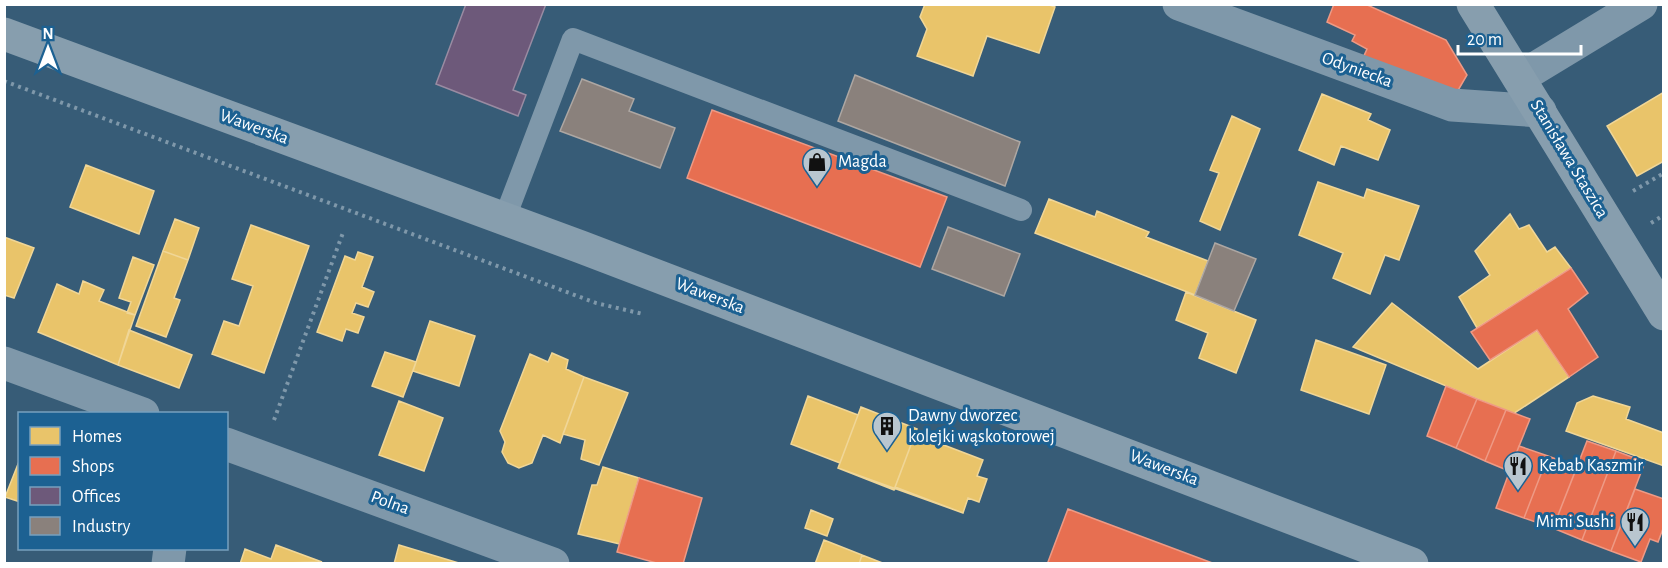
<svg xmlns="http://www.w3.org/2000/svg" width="1668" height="568" font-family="'Alegreya Sans',sans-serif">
<rect width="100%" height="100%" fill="#375c77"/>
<path fill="#e9c46a" stroke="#f0d697" stroke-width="1.5" d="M925,4h122l8,3 -16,46 -52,-17 -14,40 -56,-20 10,-27 -7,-12z
M1664,92v69l-27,15 -30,-50z
M1322,94l49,20 -3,6 22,10 -12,30 -37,-14 -7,19 -35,-15z
M1232,116l28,13 -40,101 -20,-9 19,-48 -9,-3z
M86,165l68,26 -15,43 -69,-27z
M1318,182l46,16 3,-9 52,17 -20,54 -14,-5 -15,39 -37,-16 10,-25 -44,-18z
M1049,199l46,18 2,-6 52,21 -3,5 62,24 -13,34 -160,-62z
M1510,214l9,15 10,-4 18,27 8,-5 16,21 -94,60 -18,-31 31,-22 -15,-24z
M175,219l24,9 -11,32 -25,-9z
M251,225l58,21 -45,127 -52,-19 12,-33 15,5 14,-40 -21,-7z
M4,237l30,11 -20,50 -10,-3z
M163,251l25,9 -14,38 6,2 -14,37 -30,-11z
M358,252l15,5 -11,30 12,5 -6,15 -12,-4 -4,10 12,4 -6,16 -12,-4 -4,12 -25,-9 28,-76 10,4z
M133,257l21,8 -19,50 -8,-2 4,-11 -12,-4z
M83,281l21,9 -5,11 36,14 -17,50 -80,-33 19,-48 22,10z
M1186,292l70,28 -20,53 -37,-15 9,-25 -32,-13z
M1392,303l86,66 59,-39 32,47 -56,37 -160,-67z
M430,321l45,15 -16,50 -46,-15z
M129,330l63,25 -13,33 -61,-23z
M1316,340l70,25 -17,49 -68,-24z
M385,352l31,10 -13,35 -31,-11z
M552,353l16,7 -2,9 18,8 -24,66 -17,-8 -11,28 -13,5 -11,-5 -6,-11 3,-10 -5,-11 30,-77 18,8z
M584,377l44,16 -29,72 -18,-6 4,-19 -22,-6z
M808,396l50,19 -18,48 -49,-19z
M808,396l50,19 3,-8 56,22 -2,5 68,26 -6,16 10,3 -8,23 -11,-4 -5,15 -125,-45 2,-5 -49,-19z
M1593,396l37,11 -4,12 38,14v33l-98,-35 11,-28z
M399,401l44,17 -19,53 -45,-16z
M861,407l56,22 -23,61 -56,-22z
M915,434l68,26 -6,16 10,3 -8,23 -11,-4 -5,15 -68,-26z
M20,459v43l-15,-5z
M603,467l36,11 -19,66 -42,-10 14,-49h5z
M811,510l22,9 -6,17 -22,-8z
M824,540l38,15 -3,9h-44z
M276,545l46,17 -82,2 5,-15 26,10z
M399,545l63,19h-68z
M862,555l23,9h-26z"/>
<path fill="#e76f51" stroke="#ee9a85" stroke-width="1.5" d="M1334,4h31l81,36 21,35 -14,24 -90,-41 4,-9 -15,-8 3,-6 -28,-13z
M712,110l235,87 -27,70 -233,-89z
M1571,268l17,25 -20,16 30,48 -29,20 -32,-47 -47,30 -19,-28z
M1446,386l31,13 -21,49 -29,-12z
M1477,399l29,11 -21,51 -29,-13z
M1506,410l24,9 -21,52 -24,-10z
M1587,441l29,10 -34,89 -29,-12z
M1519,446l29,10 -24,62 -28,-10z
M1616,451l29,11 -34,89 -29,-11z
M1548,456l29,11 -24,61 -29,-10z
M639,478l63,20 -19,66h-23l-43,-12z
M1635,489l29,10v27l-6,16 -8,-3 -9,23 -30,-11z
M1068,509l147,55h-164l-3,-2z"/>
<path fill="#6d597a" stroke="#998ba2" stroke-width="1.5" d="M466,4h80l-33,86 13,5 -8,21 -82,-32z"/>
<path fill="#8a817c" stroke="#ada7a3" stroke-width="1.5" d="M855,75l165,67 -15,44 -167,-65z
M582,79l52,20 -5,12 46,17 -15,40 -100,-37z
M948,227l72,27 -16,42 -72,-27z
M1215,243l41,16 -22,52 -39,-16z"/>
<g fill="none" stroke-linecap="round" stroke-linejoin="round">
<path stroke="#7f98aa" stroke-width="4" stroke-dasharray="3 4.5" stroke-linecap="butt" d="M4,81l592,222 47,11
M1633,191l31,-18
M1651,223l13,-8
M274,420l70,-190"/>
<path stroke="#7f98aa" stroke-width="22" d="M504,220l69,-181 448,171"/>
<path stroke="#7f98aa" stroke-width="33" d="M1179,4l273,101 88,6
M1519,78l122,-74
M4,363l139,51
M226,444l327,120
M168,564l2,-16"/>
<path stroke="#879eae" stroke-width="33" d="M1473,4l191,310
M4,34l577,213 831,317"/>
</g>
<defs>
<g id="shop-pin" transform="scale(1.5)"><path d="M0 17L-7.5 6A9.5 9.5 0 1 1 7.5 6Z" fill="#b9c6cf" stroke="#1c6192"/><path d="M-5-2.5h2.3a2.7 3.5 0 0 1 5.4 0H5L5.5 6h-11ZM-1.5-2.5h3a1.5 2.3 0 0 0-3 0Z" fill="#111"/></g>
<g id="building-pin" transform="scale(1.5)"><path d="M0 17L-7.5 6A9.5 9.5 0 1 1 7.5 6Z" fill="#b9c6cf" stroke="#1c6192"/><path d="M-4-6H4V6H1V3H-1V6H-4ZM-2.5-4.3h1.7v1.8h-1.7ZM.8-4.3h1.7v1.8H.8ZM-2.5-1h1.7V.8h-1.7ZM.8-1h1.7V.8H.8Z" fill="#111"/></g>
<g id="restaurant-pin" transform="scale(1.5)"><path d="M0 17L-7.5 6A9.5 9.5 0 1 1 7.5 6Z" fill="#b9c6cf" stroke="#1c6192"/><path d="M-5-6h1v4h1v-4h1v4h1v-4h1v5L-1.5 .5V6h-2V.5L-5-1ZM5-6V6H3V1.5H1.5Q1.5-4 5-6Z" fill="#111"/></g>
</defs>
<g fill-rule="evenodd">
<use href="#shop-pin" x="817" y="162"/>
<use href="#building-pin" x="887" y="426"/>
<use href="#restaurant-pin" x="1518" y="466"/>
<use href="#restaurant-pin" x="1635" y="522"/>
</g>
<g text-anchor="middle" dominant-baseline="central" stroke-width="6" stroke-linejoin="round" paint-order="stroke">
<g font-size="18" fill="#fff" stroke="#1c6192">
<text transform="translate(1357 70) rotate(20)">Odyniecka</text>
<text transform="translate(254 127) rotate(20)">Wawerska</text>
<text transform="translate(1569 159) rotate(59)">Stanisława Staszica</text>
<text transform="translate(710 296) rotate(21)">Wawerska</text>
<text transform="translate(1164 468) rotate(21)">Wawerska</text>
<text transform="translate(390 503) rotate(20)">Polna</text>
</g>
<g font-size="18" fill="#fff" stroke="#1c6192" text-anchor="start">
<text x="838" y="162">Magda</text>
<text x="908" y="416">Dawny dworzec<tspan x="908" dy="21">kolejki wąskotorowej</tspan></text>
<text x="1539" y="466">Kebab Kaszmir</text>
<text x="1614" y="522" text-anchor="end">Mimi Sushi</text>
</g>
</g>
<rect width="1668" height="568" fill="none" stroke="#ffffff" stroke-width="12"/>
<rect x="18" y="412" width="210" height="138" fill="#1c6192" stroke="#77a0be" stroke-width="1.5"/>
<rect x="30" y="427" width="30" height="18" fill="#e9c46a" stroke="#77a0be" stroke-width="1.5"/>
<text x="72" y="442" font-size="18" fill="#ffffff">Homes</text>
<rect x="30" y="457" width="30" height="18" fill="#e76f51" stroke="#77a0be" stroke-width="1.5"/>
<text x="72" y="472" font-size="18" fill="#ffffff">Shops</text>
<rect x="30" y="487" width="30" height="18" fill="#6d597a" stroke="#77a0be" stroke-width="1.5"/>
<text x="72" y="502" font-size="18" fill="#ffffff">Offices</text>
<rect x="30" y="517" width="30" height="18" fill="#8a817c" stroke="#77a0be" stroke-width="1.5"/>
<text x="72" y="532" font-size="18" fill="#ffffff">Industry</text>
<g transform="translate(48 48)" stroke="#1c6192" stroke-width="4.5" paint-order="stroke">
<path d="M0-4.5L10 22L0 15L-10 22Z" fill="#ffffff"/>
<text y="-9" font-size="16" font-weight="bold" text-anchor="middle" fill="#ffffff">N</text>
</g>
<path d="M1458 45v9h123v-9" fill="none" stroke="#ffffff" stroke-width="3"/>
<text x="1467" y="45" font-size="18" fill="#ffffff" stroke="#1c6192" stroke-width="4.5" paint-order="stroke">20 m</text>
</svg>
